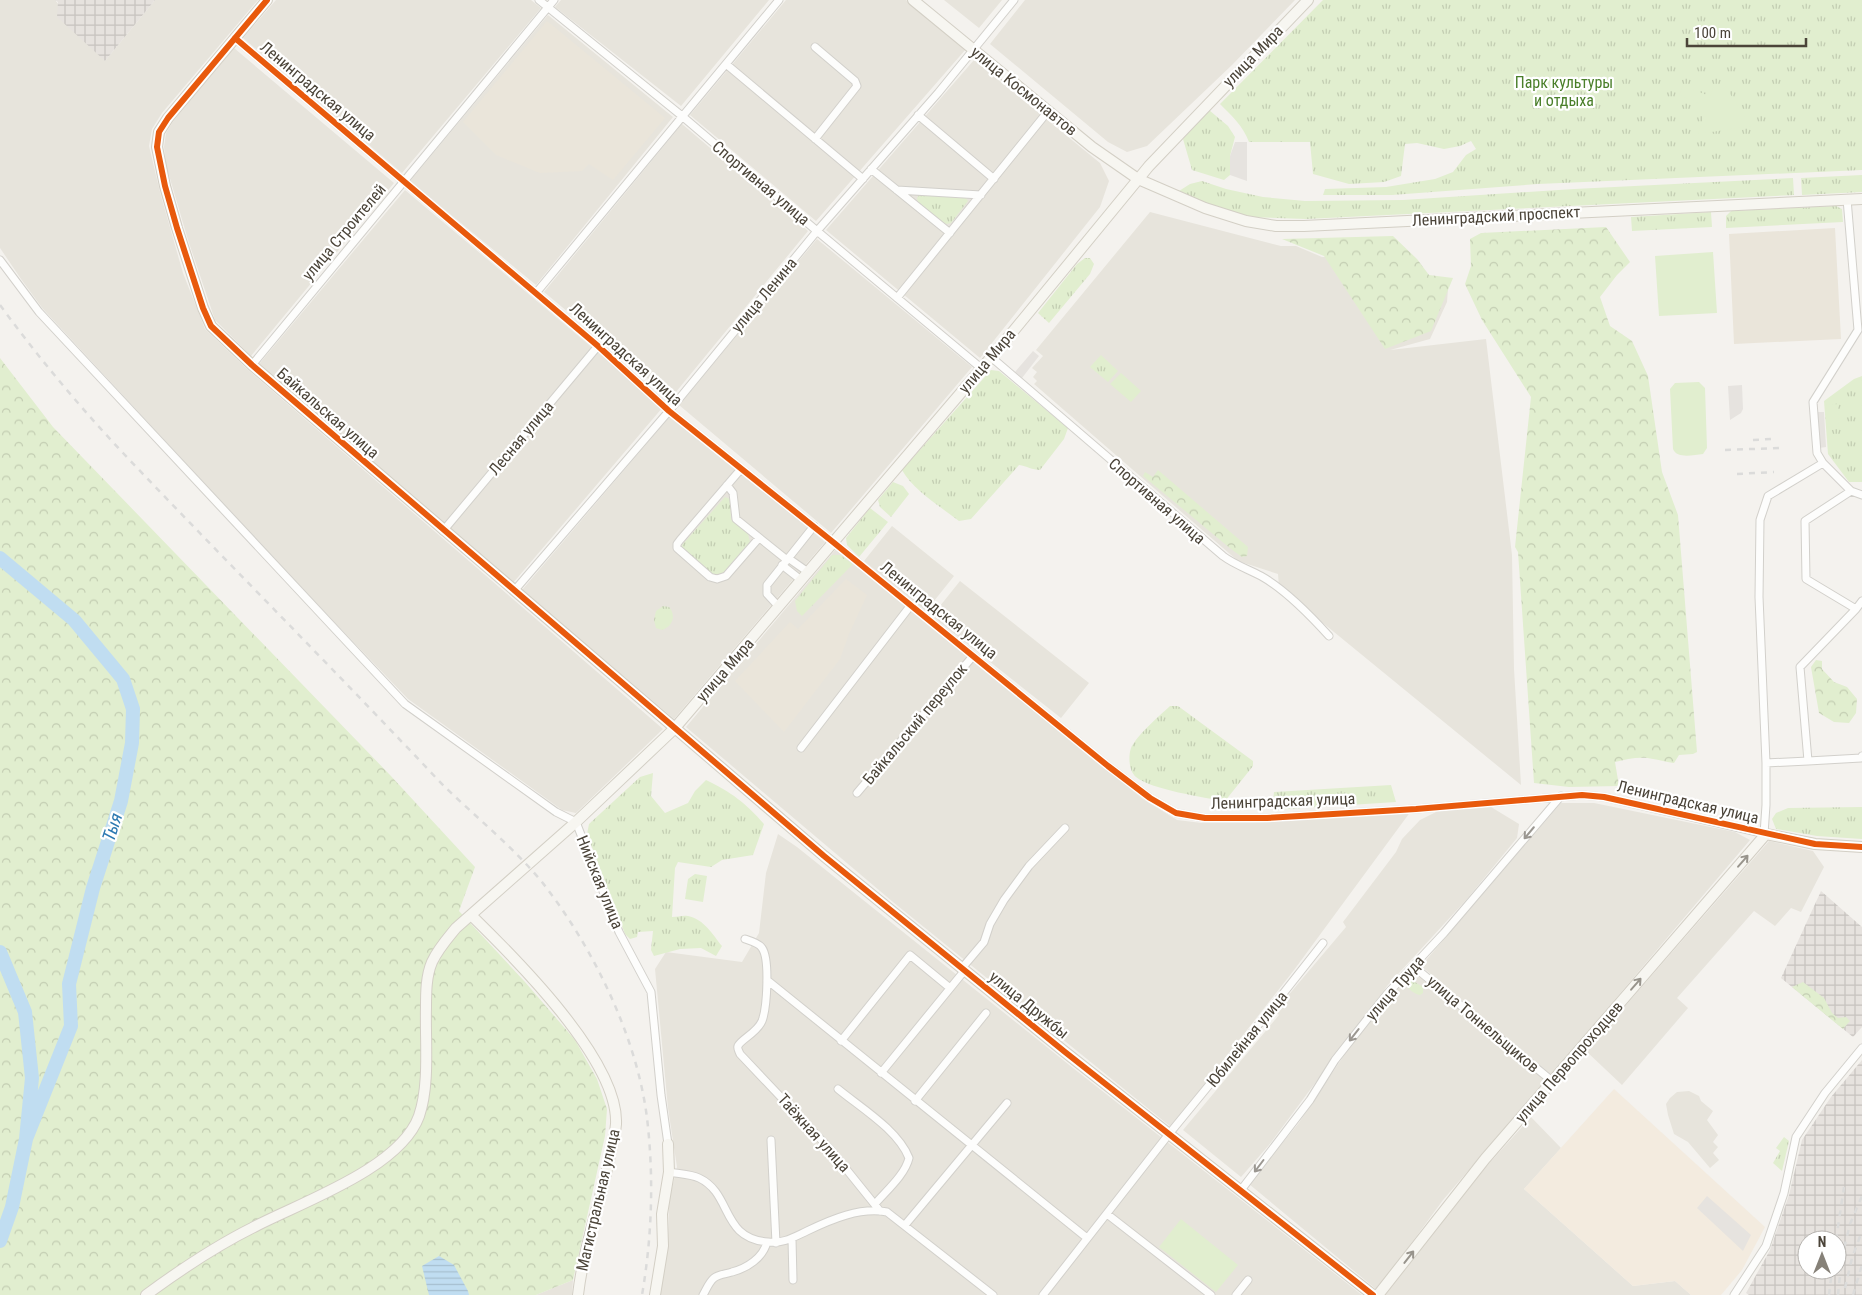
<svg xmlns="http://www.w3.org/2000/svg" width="1862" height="1295" font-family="'Roboto Condensed',sans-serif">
<defs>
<pattern id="industrial-grid" width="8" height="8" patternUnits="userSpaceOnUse" patternTransform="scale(1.25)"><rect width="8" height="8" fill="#e6e2de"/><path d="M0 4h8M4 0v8" fill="none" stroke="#c7c3bf"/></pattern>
<pattern id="grass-tufts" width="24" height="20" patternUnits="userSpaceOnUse" patternTransform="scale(1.25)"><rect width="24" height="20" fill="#e1eecf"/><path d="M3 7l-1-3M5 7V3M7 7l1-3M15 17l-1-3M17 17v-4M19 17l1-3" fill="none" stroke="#c3cdb2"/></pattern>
<pattern id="forest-crowns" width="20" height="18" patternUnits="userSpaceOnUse" patternTransform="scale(1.25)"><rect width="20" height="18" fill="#e1eecf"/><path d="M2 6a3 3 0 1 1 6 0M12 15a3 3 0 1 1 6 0" fill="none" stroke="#c3cdb2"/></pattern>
<pattern id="water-rules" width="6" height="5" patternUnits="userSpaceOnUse" patternTransform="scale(1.25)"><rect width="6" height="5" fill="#c0ddf1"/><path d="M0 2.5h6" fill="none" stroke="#a6bfcf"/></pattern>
</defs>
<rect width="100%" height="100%" fill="#f4f2ee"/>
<path fill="#e7e4dc" d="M0,0h55l50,61 50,-61h103l-96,113 -10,16 -3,17 12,50 22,77 22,56 42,40 416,360 -87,84 -14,-3 -154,-111 -137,-143 -152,-165 -76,-82 -22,-30 -21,-31z
M276,0h255l10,8 -139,165 -159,-135z
M561,0h208l-88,106 -126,-99z
M786,0h120l60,49 -150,172 -126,-106z
M944,0h58l-23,28z
M1025,0h270l-63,65 -85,81 -20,6 -19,-10 -118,-98z
M548,15l125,102 -137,168 -126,-104z
M234,48l160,135 -143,173 -36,-36 -27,-80 -22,-75 -2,-18 2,-14 8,-13z
M974,60l126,103 9,18 -9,26 -120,151 -154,-128z
M682,124l126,107 -137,167 -127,-106z
M405,190l258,217 -150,176 -254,-219z
M1150,212l131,34h15l26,11h55l45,23 26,9 -1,13 -17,37 -40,11 96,-11 26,216 2,114 7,116 -242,-198 -1,-13 -40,-13 -204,-177 3,-3 -4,-4 4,-5 -5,-4 11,-12 -7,-6z
M817,239l155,128 -141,166 -152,-128z
M672,414l153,128 -151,177 -152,-129z
M892,526l62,50 -28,35 -62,-50z
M836,549l307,250 34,21 25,3h52l157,-12 -117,159 -123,157 -278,-225 -207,-175z
M960,581l129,102 -28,35 -129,-102z
M1561,803h33l141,29 15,8 -199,235 -130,-109z
M1491,807l28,17 -2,14 -50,61 -79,86 -119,160 -28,32 -58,-47 96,-115 -4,-4 71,-84 -3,-5 53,-70 6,-13 18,-19 18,-9z
M778,834l19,13 276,221 289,227h-702l8,-52 1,-42 8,-34 -9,-59 -13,-139 11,-17 76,10 17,-29 7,-60z
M1769,841l44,10 11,16 -23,45 -10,-4 -16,18 -21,-15 -77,87 11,10 -66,77 -36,-34z
M1413,972l133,108 -103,120 -66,90 -128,-106 49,-60 53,-79 35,-44z
M1689,1091l10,5 2,5 12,10 -6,9 11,15 -5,7 5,5 -5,6 6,7 -9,8 -22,-26 -14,-8 -6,-19 -2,-11 4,-6 7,-6z
M1531,1117l30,31 -37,41 109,97 42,-5 16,14h-307l102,-128z
M573,1280l-1,15h-36z"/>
<path fill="#f3ebdf" d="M1614,1089l151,138 -23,43 -21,25h-30l-16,-14 -42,5 -109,-97z"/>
<path fill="url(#industrial-grid)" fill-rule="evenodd" d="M55,0h100l-50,61 -48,-44 1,-15z
M1821,891l41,36v100l-9,10 -72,-59z
M1862,1060v235h-113l-3,-2 24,-43 19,-55 13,-55 29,-43zM1807,1240h30v30h-30z"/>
<path fill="#eae5da" d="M547,21l118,97 -52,62 -24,-16 -7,7 -42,2 -44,-18 -33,-33z
M1835,228l6,111 -107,5 -5,-110z
M846,579l21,16 -18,39 -9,25 -56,73 -49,-51 55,-59 8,7z"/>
<path fill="url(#grass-tufts)" d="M1323,0h539v170l-324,14 -146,11h-69l2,-6 61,-2 49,-8 18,-7 13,-17 10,-6 -5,-8 -11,5 -16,3 -27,-6 -12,1 -4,32 -17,6 -35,2 -36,-10 -3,-32h-61c-6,-16 -17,-26 -29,-38z
M1209,110l19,16 7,11 -5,19v19l-6,5 -32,-10 -9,-31z
M1862,175v17l-60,3 -1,-17z
M1793,178l1,17 -488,24 -57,-2 -34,-10 -36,-16 11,-7 12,-3 24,8 37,8 42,4 98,-1 171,-11z
M919,195l46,2 3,4 -17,22 -5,1 -28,-21 -1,-5z
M1836,206l6,3 1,13 -117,6v-12l5,-5z
M1711,212l1,15 -80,4 -1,-14z
M1085,258h5l4,6 -4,10 -41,49 -11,-10 39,-49z
M1101,355l17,16 -10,11 -18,-15z
M991,370l8,1 69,57 -4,11 -24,31c-8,0 -13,-4 -21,-5l-48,54 -12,2c-18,-14 -46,-31 -57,-51z
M1862,376v106h-13l-21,-28 -4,-53 30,-22z
M893,482l10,4 6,8 -18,23 -11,-10 -2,-7z
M725,497l5,2 1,20 17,15 2,8 -28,32 -9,1 -31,-27v-3z
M870,508l18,14 -29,35 -12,-12 -1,-7z
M832,555h8l13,9 -51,52 -5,-5 -2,-10z
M663,606l6,1c8,9 3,20 -7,23l-6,-2 -2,-8 2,-9z
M1170,706h8l75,55v5l-28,35c-20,-3 -75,-12 -89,-24 -7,-6 -8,-20 -5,-29 7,-14 27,-31 39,-42z
M653,773l-2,23 14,17 23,-10 7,-12 11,-11c25,12 40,23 58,44l-11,31 -31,5 -11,7 -33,-5 -3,6 -3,49c5,0 11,-2 16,-1 16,3 25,19 34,30l-6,10 -15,-8 -21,1 -26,7 -3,-6 2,-19 -15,1 -1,5 -7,2 -5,-5 -38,-100 2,-10 51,-47z
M1391,785l5,17 -124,8 2,-18z
M1862,807v32l-45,-3 -41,-7 -4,-10 4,-6 12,-5z
M695,874l12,2 -4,26 -18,-3 3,-20z
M1410,979l13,8v6l-3,2c-6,-1 -12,-6 -15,-12z
M1784,1137l5,4 -7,30 -9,-8 7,-12 -4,-3z"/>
<path fill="url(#forest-crowns)" d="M1606,227l24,35 -13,13 -17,22 10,29 22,15 16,35 14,96 16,43 19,237 -4,2 -14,1 -5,8c-10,-1 -12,-3 -21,-4 -12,-3 -26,0 -38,3l4,24 -50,1 -35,-4 -16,-231 -3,-5 16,-150 -49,-77 -17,-36 6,-18 -1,-27 11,-6z
M1393,236l24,23 12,16 24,3 -22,53 -46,18 -61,-93 -42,-17z
M0,358l53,69 337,348 85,92 -16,44 66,71 50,58 22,39 10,30 -2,27 -32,144 -37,15h-536z
M1158,470l90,77 -1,9 -5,1 -11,-8 -88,-73 2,-4 8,5z
M1816,660l6,1v8l12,13 13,5 10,12 -1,14 -7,10 -15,-1 -15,-9 -8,-46z
M1803,982l21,16 8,15 6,5 8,-1 4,4 -7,8 -51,-42z"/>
<path fill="#e1eecf" d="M1683,86l24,9 -4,10 -24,-10z
M1725,86l26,40 -53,8 15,-46z
M1713,252l4,61 -58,3 -4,-60z
M1121,373l20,18 -10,11 -21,-18z
M1699,382l6,6 2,60 -4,6c-10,1 -26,5 -30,-5l-3,-60 5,-6z
M1838,404l1,25 -11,1 -2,-25z
M1181,1219l57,46 -22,27 -57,-45z"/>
<path fill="#e6e3df" d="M1235,142h12v39l-17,-6v-19z
M1033,351l6,5 -17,22 -7,-6z
M1742,385l1,24 -2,4 -11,7 -2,-34z
M1816,412h8l2,35 -7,1z
M1707,1196l44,39 -8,16 -46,-43z"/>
<path fill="url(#water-rules)" d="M439,1256l15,9 14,26 1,4h-40l-7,-29z"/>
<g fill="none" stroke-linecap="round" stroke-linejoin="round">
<path stroke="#c0ddf1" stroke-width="14" d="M0,558l74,62 49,59 10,30 -1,34 -11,58 -28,87 -24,96 2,42 -45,113
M0,952l25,60 7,66 -6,61 -14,68 -12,34"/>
<g stroke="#d2d0cb" stroke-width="9">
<path id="street" d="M539,0l143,116 135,115 164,137
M235,38l363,308 71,65 164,131 275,224 42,32 26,15 29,5h62l33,-2 116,-7 166,-14 22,2 162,37
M815,47l40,34 2,5 -42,53
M726,64l137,115
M918,115l76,64
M871,169l79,64
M897,190l84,5
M1847,199l11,131 -45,72 4,51 6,10 28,28 -46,30 1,58 50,30 -56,58 8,94 53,-3 1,-2
M0,260l39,52 366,392 151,108 20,10 43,110 32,60 10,103 7,49
M536,293l243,-293
M897,298l152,-188
M991,357l232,199c12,9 25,13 38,20 25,14 49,39 68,60
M252,365l302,-365
M741,469l-61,71 -3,4v4l33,29 7,2 9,-3 33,-38
M727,485l6,8 3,26 51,41
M1851,491l11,4
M443,531l155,-185
M788,558l20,14
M782,565l19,15
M514,591l155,-180 148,-180 121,-138 76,-93
M779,607l-12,-13v-9l47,-59
M1856,609l6,-8
M801,748l110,-143
M1766,763l42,-2
M857,793l116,-137
M1764,834l2,-29v-42l-7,-166 1,-77 8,-24 55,-33
M745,939c6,2 14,4 17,9 8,11 5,60 0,73 -5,12 -21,18 -24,25 -1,3 1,5 2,8l90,95 50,62
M1413,966l139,115
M962,968l22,-26 6,-18 14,-24 25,-34 36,-38
M767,980l320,258
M841,1041l69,-86 40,33
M881,1073l84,-103
M838,1089c23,19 60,41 71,69 -4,17 -23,33 -34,46
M915,1101l71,-88
M771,1140l5,103
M669,1172c10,2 21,2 30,6 34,16 21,60 69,64 15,2 26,-5 39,-11 25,-12 53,-24 80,-19l106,83
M1241,1190l69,-90 25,-40 52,-66 57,-61 117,-137
M1107,1214l104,81
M905,1225l102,-122
M792,1239l1,41
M703,1295c3,-5 6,-13 11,-17 5,-4 12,-4 18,-6 15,-4 31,-14 35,-30
M1043,1295l126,-161 86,-105 68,-86
M1236,1295l12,-15
M1734,1295l32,-49 18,-53 12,-56 29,-44 37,-45"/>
</g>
<g stroke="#d3cfc5" stroke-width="12">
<path id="secondary" d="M267,0l-99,118 -9,14 -2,15 8,39 12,42 26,80 8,18 41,39 572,491 241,196 308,243
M913,0l179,147 46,32 67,29 41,13 30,5h28l558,-27
M471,915c44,43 148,146 145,209 -1,13 -6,28 -8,41 -10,43 -25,86 -30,130
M146,1295c34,-25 68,-48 106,-67 47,-25 148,-59 167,-112 11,-32 6,-75 7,-109 0,-14 0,-31 6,-45 6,-13 15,-23 24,-34l120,-106 98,-93 337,-395 138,-168 159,-166
M655,1295l8,-49 -1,-32 7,-42 -1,-28
M1378,1295l107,-136 281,-325 49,10 47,3"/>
</g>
<use href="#street" stroke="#fdfdfc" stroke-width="7"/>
<use href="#secondary" stroke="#f7f6f1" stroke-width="10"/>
<path stroke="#dbdbda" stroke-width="2.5" stroke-dasharray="6 6" stroke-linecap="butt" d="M0,305c38,52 79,101 123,148 92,97 187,192 279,289 15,15 29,31 43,45 33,32 68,60 97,95 51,65 95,155 105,236 7,59 5,119 -5,177
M1753,440l19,-1
M1725,450l54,-2
M1737,474l37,-2
M1836,1240l8,-53
M1845,1288l7,-30 10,-27
M1829,1295l3,-25
M1838,1295l4,-38 8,-33 12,-28
M1853,1295l9,-30"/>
<g stroke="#fff" stroke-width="9">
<path id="cycleway" d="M267,0l-99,118 -9,14 -2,15 8,39 12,42 26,80 8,18 41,39 572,491 241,196 308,243
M235,38l363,308 71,65 164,131 275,224 42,32 26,15 29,5h62l33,-2 116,-7 166,-14 22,2 211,47 47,3"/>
</g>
<use href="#cycleway" stroke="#e8590c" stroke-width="6"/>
</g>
<defs><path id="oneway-shaft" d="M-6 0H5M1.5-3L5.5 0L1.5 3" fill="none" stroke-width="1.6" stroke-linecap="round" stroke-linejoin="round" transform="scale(1.25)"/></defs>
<g stroke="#9b9791">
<use href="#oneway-shaft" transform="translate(1529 833) rotate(130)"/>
<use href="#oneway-shaft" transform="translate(1354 1035) rotate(128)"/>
<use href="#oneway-shaft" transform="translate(1259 1166) rotate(127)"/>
</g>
<g stroke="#98948c">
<use href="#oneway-shaft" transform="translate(1743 861) rotate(-49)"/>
<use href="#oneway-shaft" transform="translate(1636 984) rotate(-49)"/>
<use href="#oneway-shaft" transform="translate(1409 1257) rotate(-52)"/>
</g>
<g text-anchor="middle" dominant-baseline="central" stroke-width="4.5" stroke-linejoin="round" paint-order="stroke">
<g font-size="16" fill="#4b4439" stroke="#fff">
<text transform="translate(1253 56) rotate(-46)">улица Мира</text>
<text transform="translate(318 91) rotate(40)">Ленинградская улица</text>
<text transform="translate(1024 91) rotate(39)">улица Космонавтов</text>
<text transform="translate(761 183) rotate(40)">Спортивная улица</text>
<text transform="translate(1496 216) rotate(-3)">Ленинградский проспект</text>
<text transform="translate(344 232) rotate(-50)">улица Строителей</text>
<text transform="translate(764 295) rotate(-50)">улица Ленина</text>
<text transform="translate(626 354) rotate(42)">Ленинградская улица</text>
<text transform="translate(987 361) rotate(-50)">улица Мира</text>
<text transform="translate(328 413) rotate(41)">Байкальская улица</text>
<text transform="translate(521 438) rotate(-50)">Лесная улица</text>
<text transform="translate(1157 501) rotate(41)">Спортивная улица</text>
<text transform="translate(939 610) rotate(39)">Ленинградская улица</text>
<text transform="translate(725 670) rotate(-49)">улица Мира</text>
<text transform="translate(915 724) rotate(-50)">Байкальский переулок</text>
<text transform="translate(1283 801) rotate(-2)">Ленинградская улица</text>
<text transform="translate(1688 802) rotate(13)">Ленинградская улица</text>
<text transform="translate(600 882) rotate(68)">Нийская улица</text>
<text transform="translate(1395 988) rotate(-49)">улица Труда</text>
<text transform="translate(1029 1005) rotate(39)">улица Дружбы</text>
<text transform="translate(1483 1024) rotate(40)">улица Тоннельщиков</text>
<text transform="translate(1247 1039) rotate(-51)">Юбилейная улица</text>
<text transform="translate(1569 1062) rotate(-49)">улица Первопроходцев</text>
<text transform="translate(814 1133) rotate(48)">Таёжная улица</text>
<text transform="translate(598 1200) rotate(-77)">Магистральная улица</text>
</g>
<g font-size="16" fill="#4a7f2a" stroke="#fff">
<text x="1564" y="82">Парк культуры<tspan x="1564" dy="18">и отдыха</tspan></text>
</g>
<g font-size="18" font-style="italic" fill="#2e7ab2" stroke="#fff">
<text transform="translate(112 827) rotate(-72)">Тыя</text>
</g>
</g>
<g transform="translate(1822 1255)"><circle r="24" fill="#ffffff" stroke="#b7b4b0"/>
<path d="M0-4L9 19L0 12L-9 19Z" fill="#868178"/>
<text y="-8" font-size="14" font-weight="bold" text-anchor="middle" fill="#4b4439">N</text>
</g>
<path d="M1687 38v8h119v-8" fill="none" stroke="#4b4439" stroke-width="2.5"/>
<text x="1694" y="38" font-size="15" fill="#4b4439" stroke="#ffffff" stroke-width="4" paint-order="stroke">100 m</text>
</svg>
